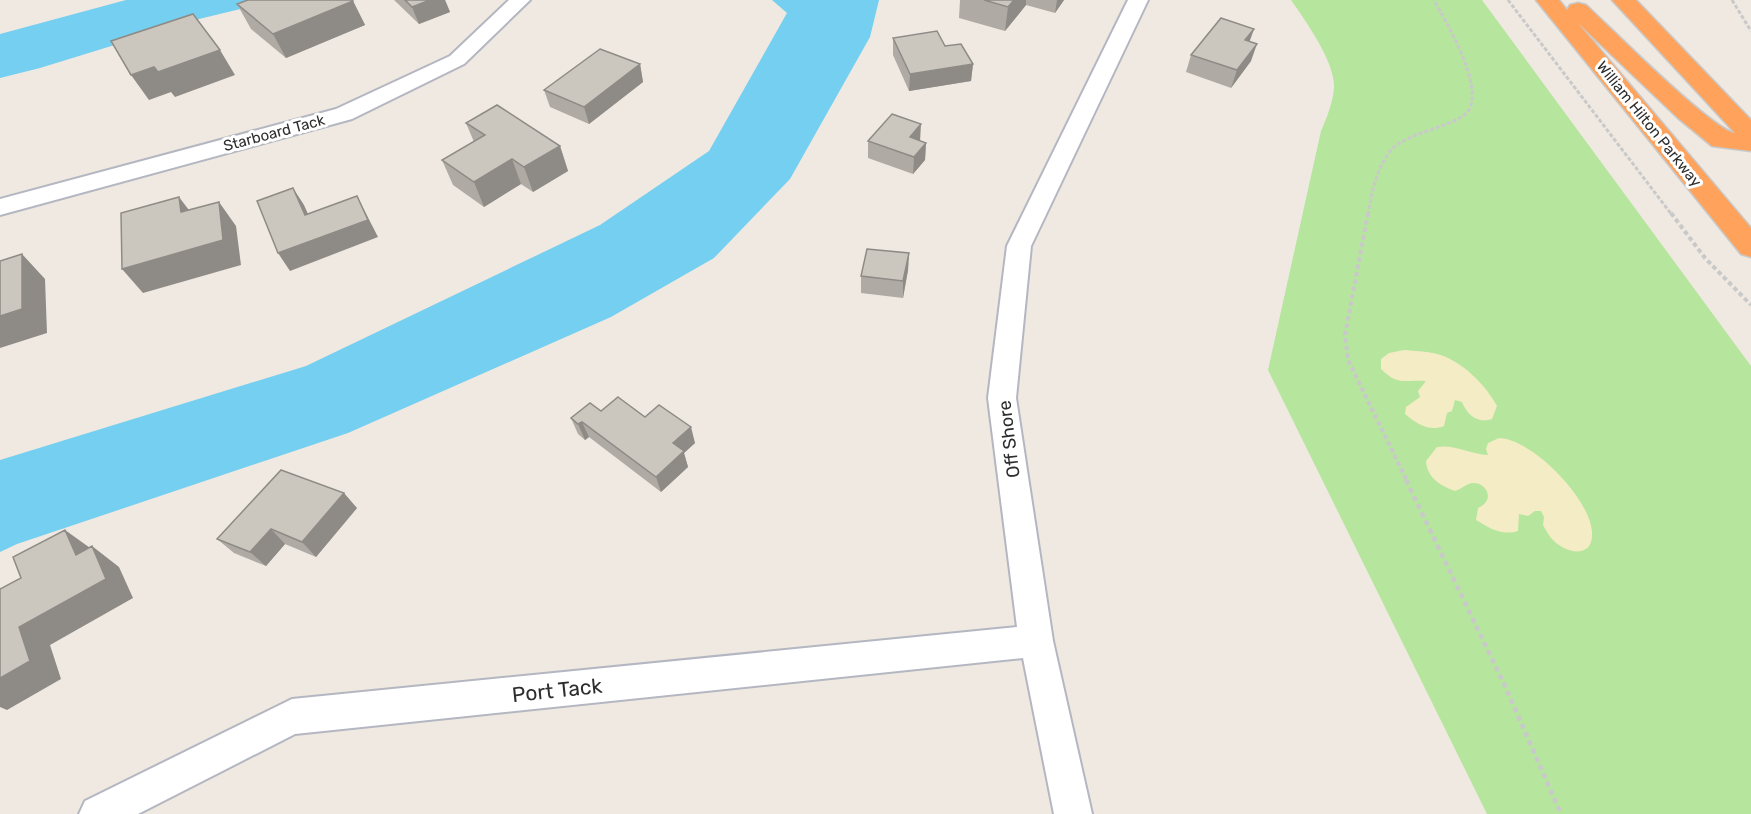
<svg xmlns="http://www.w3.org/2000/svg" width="1751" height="814" font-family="Rubik,sans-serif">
<rect width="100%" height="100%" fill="#efe9e1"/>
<path fill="#b6e59e" d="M1291,0h191l269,366v448h-264l-219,-444 53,-239c6,-14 12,-28 13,-44 1,-25 -29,-67 -43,-87z"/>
<path fill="#f3ecc5" d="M1404,350c10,1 22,1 33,4 24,6 49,31 60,52l-5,13c-14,5 -25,-4 -30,-17l-7,-2 -3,11 -5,2 -3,13c-15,6 -27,-2 -39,-12l1,-7 14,-10 -2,-6 8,-10c-20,-2 -27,6 -45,-12v-10l8,-6z
M1499,438c33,1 91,60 93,94 2,27 -26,22 -39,8 -4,-4 -7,-10 -10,-15l1,-8 -3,-6h-6l-7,5 -9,-2 -1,17c-16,5 -29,-3 -42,-11l2,-12c17,-7 10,-25 -5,-25 -6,0 -11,6 -18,8 -14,-5 -28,-13 -29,-30l11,-14c17,-3 33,7 51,8l-2,-6 2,-6z"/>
<path fill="#75cff0" d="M126,0h152l-79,19 -159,49 -40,10v-44z
M772,0h107l-9,37 -80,142 -76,79 -103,59 -263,116 -331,111 -17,8v-92l306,-94 294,-141 109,-74 78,-138z"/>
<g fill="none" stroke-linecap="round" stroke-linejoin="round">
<g stroke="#b4b7c1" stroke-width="4">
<path id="street" d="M509,0h21l-66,64 -112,55 -352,96v-16l336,-90 114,-53z
M1128,0h20l-117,246 -15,152 37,243 39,173h-38l-31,-156 -728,76 -157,80h-59l6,-13 207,-102 725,-72 -29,-229 19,-152z"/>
</g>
<g stroke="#c9c9c9" stroke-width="3">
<path id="highway" d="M1536,0h23l8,10 3,-5 8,-2 8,2c23,21 127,126 149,128l-123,-133h24l115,120v31l-39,-5 -34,-28 -101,-96 174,206v29l-10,-3z"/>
</g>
<path stroke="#c9c9c9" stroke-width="3" stroke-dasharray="4 2" stroke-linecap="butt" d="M1508,0l164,215
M1732,0l19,31
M1368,215c4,-23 8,-46 23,-65 10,-11 31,-17 45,-22 10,-4 25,-8 32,-17 17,-24 -22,-89 -34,-111"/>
<path stroke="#c9c9c9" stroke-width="4" stroke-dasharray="4.5 3" stroke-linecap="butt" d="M1368,213l-23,122 3,25 59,121
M1671,213l34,45 46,47"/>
<path stroke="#c9c9c9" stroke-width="4.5" stroke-dasharray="5 4" stroke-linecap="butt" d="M1406,480l99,206 56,128"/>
<use href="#street" fill="#fff" fill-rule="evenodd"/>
<use href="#highway" fill="#ffa35c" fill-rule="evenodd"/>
</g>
<path fill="#afaba4" d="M394,0h51l5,12 -31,12z
M960,0h104l-9,13 -29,-8 -21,26 -46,-13z
M353,1l12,24 -79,33 -35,-29 -14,-25z
M893,38l52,8 28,18 -2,17 -62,10 -16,-36z
M1250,42l1,19 -20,27 -45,-16 5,-17z
M640,64l3,18 -54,42 -39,-17 -6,-17z
M466,123l94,23 8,25 -35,21 -12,-8 -37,23 -31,-22 -11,-25 32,-18z
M868,141h52l6,2 -1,17 -12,14 -45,-16z
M909,253l-1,17 -5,28 -42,-5v-17z
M601,411l44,6 50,26 -11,10 4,14 -27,25 -72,-55 -4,3 -7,-6 -7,-16z
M357,508l-41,49 -31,-13 -19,22 -32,-13 -17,-14z"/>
<path fill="#8e8b86" d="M430,0h15l5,12 -31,12 -7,-17z
M1014,0h12v5l-21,26 3,-24z
M1057,0h7l-9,13z
M353,1l12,24 -79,33 -13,-24z
M1254,29l-6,17 -3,-6z
M1257,44l-6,17 -20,27 6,-18z
M220,50l15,25 -60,22 -4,-5 -22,8 -18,-25 23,-8z
M640,64l3,18 -54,42 -5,-17z
M973,64l-2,17 -62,10 1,-17z
M921,124l-1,18 -10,-5z
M926,143l-1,17 -12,14 1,-17z
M560,146l8,25 -35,21 -9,-25z
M512,159l9,25 -37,23 -10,-25z
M293,188l11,17 12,27 -11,-17z
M357,196l21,41 -88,34 -12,-18z
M179,197l19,25 -17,-10z
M219,202l17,24 5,39 -98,28 -21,-24z
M909,253l-1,17 -5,28v-17z
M22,254l23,25 2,54 -47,15v-32z
M582,422l7,15 -4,3 -7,-16z
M691,427l4,16 -11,10 4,14 -27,25 -5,-15 17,-34z
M344,493l13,15 -41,49 -14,-15z
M271,529l14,15 -19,22 -16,-14z
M65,530l28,20 -17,5z
M92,546l27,21 14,31 -83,47 11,34 -54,31 -7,-3v-29l19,-51z"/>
<path fill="#cbc7bf" stroke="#8e8b86" stroke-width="1.5" d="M248,0h104l1,1 -80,33 -36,-30z
M405,0h25l-18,7z
M984,0h30l-6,7z
M193,14l27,36 -62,22 -4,-5 -23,8 -20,-34z
M1221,18l33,11 -9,11 12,4 -20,26 -46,-15z
M937,31l8,15 16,-2 12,20 -63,10 -17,-36z
M600,49l40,15 -56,43 -40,-17z
M497,105l63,41 -36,21 -12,-8 -38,23 -32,-22 43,-25 -19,-12z
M892,114l29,10 -11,13 16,6 -12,14 -46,-16z
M293,188l12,27 52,-19 11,24 -90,33 -21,-52z
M179,197l2,15 38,-10 4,38 -101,29 -1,-56z
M867,249l42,4 -6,28 -42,-5z
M22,254v55l-22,7v-55z
M618,397l27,20 14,-12 32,22 -18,16 11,8 -28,26 -74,-55 -4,2 -7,-6 19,-15 11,8z
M281,470l63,23 -42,49 -31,-13 -21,23 -33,-13z
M65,530l11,25 16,-9 14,33 -87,48 11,34 -30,17v-89l21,-11 -8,-21z"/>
<g text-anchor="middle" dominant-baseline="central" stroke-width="6" stroke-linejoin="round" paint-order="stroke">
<g font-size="15" fill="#2e2e2e" stroke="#fff">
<text transform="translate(1649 124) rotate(51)">William Hilton Parkway</text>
<text transform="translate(274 133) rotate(-15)">Starboard Tack</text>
</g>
<g font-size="18" fill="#2e2e2e" stroke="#fff">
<text transform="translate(1009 439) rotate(-97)">Off Shore</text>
</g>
<g font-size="21" fill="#2e2e2e" stroke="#fff">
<text transform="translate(557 690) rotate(-6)">Port Tack</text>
</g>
</g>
</svg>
